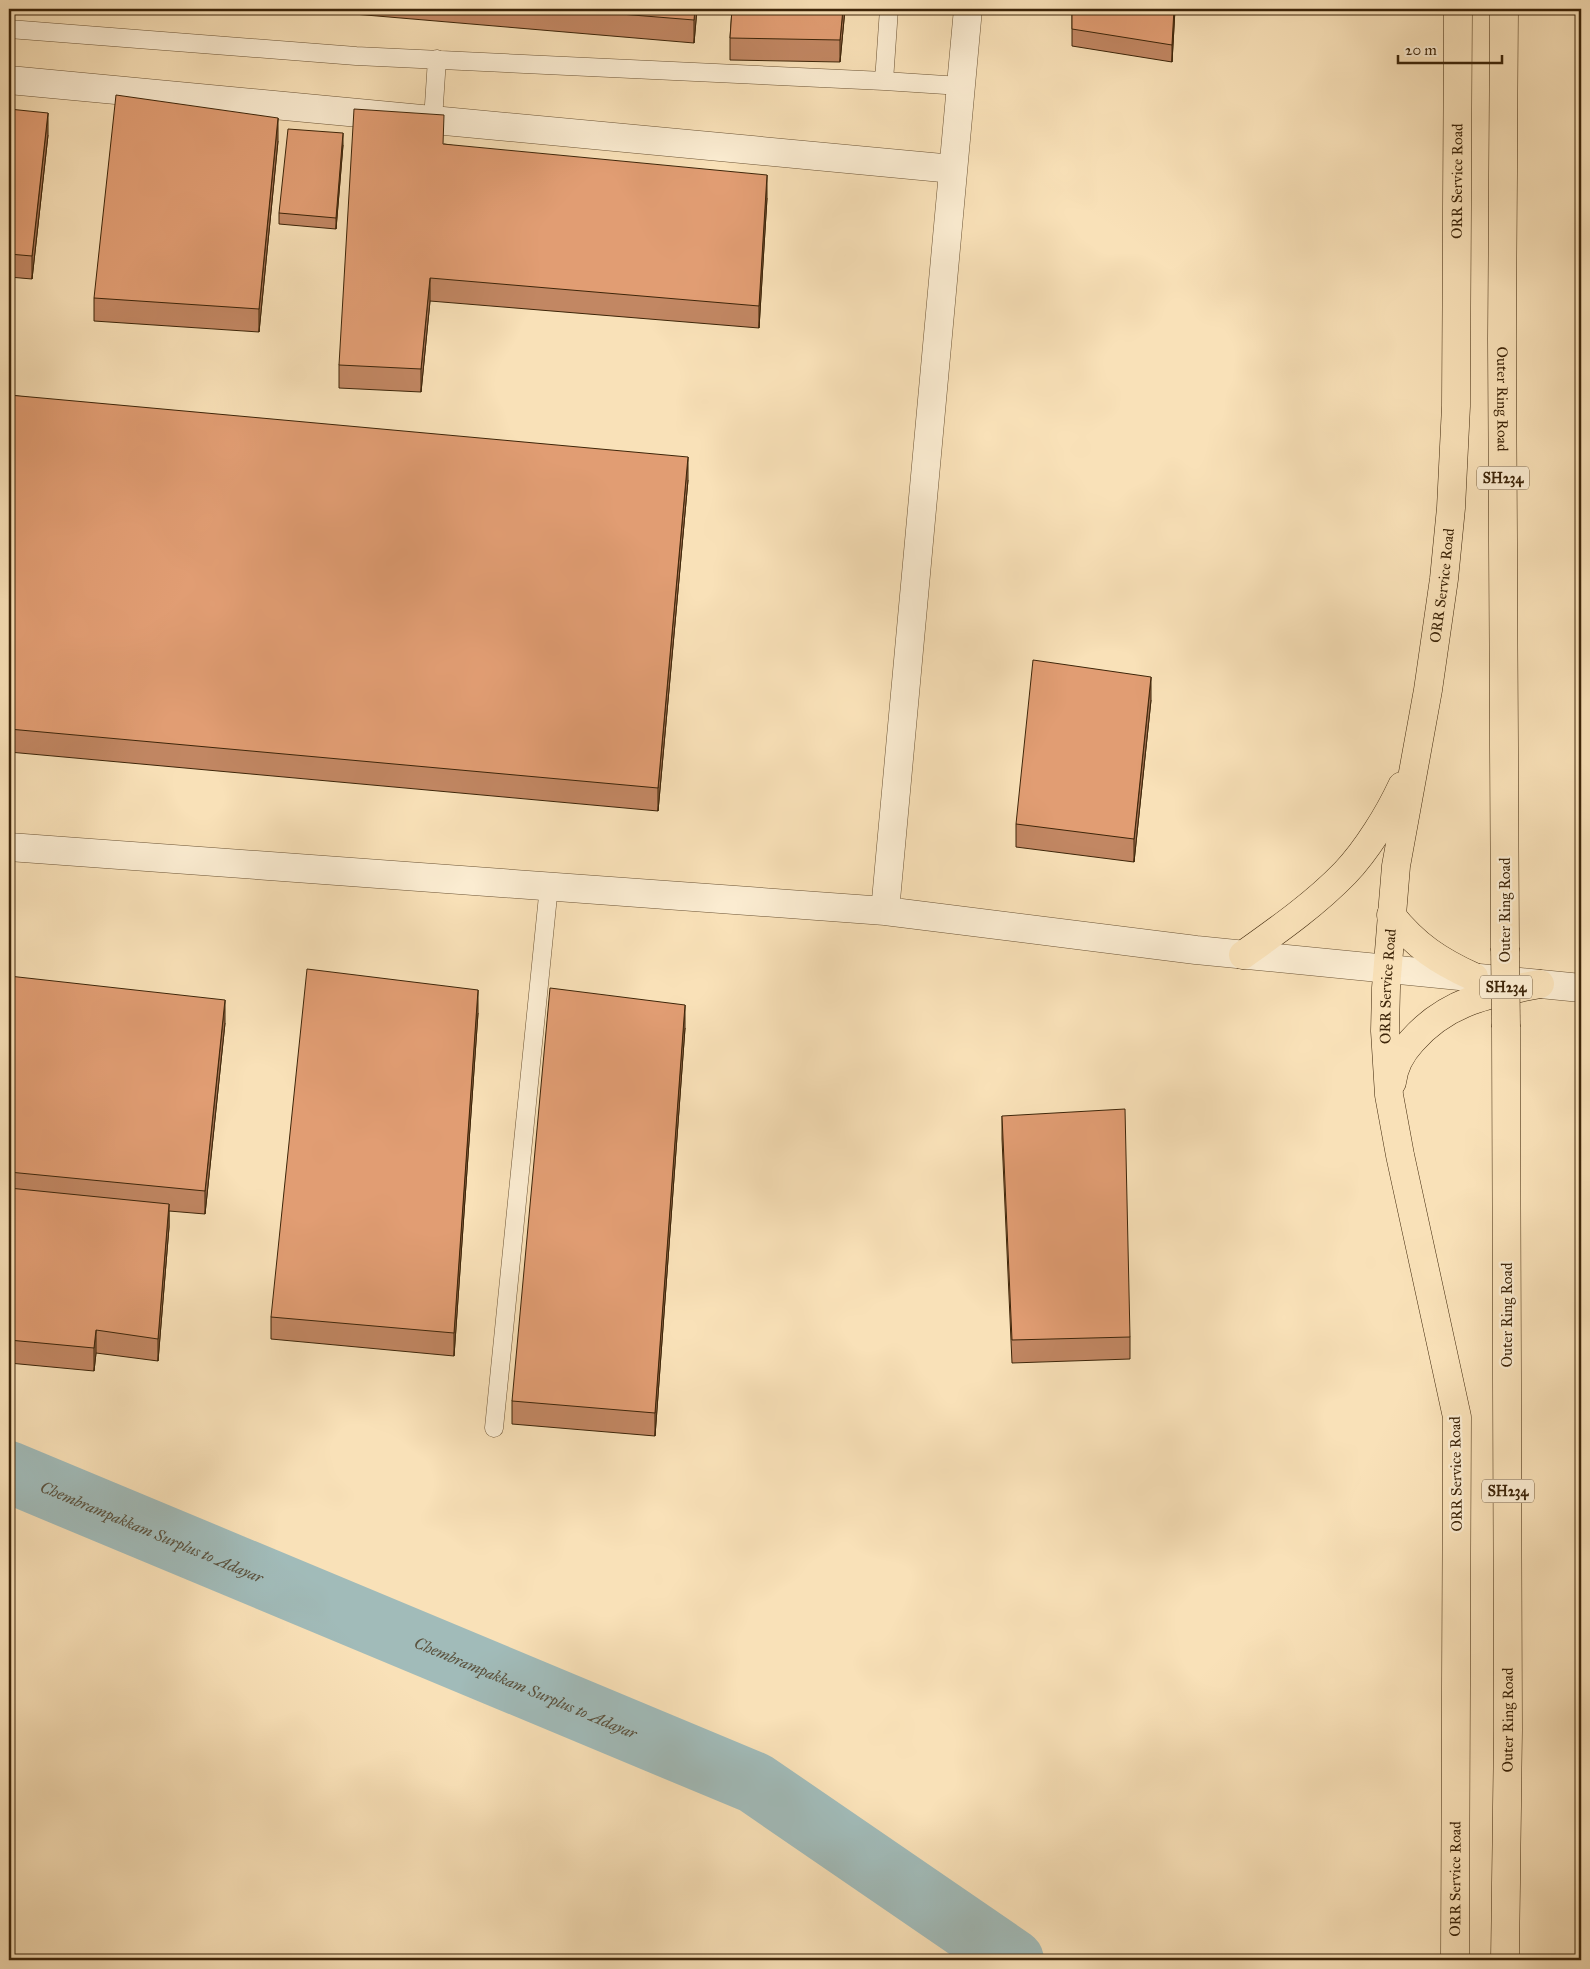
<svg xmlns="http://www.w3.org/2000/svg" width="1590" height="1969" font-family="'IM FELL Great Primer',serif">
<rect width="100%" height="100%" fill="#f9e1b8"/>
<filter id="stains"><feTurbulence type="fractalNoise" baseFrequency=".004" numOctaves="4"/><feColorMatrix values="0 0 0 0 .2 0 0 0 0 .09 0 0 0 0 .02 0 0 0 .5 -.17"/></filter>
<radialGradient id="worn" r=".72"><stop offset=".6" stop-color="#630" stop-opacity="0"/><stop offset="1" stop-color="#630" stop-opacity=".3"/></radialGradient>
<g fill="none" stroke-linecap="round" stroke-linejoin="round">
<path stroke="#a1bbb9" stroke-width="62" id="s1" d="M9,1472l746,311 258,177"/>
<g stroke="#6c5435" stroke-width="19">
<path id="service" d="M889,9l-5,72 77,5
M9,29l347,27 528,25
M433,120l4,-61
M494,1428l55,-542"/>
</g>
<g stroke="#6c5435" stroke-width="29">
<path id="minor" d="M9,80l944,89
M9,847l876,64 311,39 385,38
M885,911l83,-902"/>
</g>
<g stroke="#3d2509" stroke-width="29">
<g id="primary">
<path d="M1391,915c25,31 48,46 83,62"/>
<path d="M1243,955c35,-25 72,-51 102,-82 22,-23 44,-59 57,-87"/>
<path d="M1392,1082c2,-17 9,-29 20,-41 35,-40 78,-48 128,-57"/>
<path id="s2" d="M1455,1960l2,-543 -57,-262 -11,-60 -4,-64 1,-43 10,-122 32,-176 16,-111 7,-71 5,-102 2,-397"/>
</g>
</g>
<g stroke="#3d2509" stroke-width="29">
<g id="motorway">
<path id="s3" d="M1504,9l-2,330 3,609"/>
<path id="s4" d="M1505,1960l3,-230 -2,-703"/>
</g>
</g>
<use href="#service" stroke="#fbecd1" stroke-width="18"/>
<use href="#minor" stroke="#fbecd1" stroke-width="28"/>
<use href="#primary" stroke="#f9e1b8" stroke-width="28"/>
<use href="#motorway" stroke="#f9e1b8" stroke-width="28"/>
<g stroke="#3d2509" stroke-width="29" stroke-linecap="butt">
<path id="motorway-bridge" d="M1505,948l1,79"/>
</g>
<use href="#motorway-bridge" stroke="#f9e1b8" stroke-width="28"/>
</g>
<path fill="#c28763" stroke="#3d2509" d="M295,9h402l-3,34z
M732,9h113l-5,53 -110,-2v-22z
M1072,9h103l-3,53 -100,-16z
M9,109l39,26 -16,144 -23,-2z
M278,141l-19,191 -165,-11v-23z
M444,144l323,54 -8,130 -329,-27 -9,91 -82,-4v-23z
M343,145l-7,84 -57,-5v-11z
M9,395l679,85 -30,331 -649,-59z
M1151,700l-17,162 -118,-15v-23z
M9,976l216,47 -20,191 -36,-3v16l-11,134 -62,-8 -2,18 -85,-8z
M478,1013l-24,343 -183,-17v-22z
M685,1028l-30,408 -143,-12v-23z
M1002,1116l128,221v22l-118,4 -10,-224z"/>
<path fill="#9e6e50" stroke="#3d2509" d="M695,9h2l-3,34v-23z
M843,9h2l-5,53v-22z
M1174,9h1l-3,53v-17z
M48,113v22l-16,144v-23z
M278,118v23l-19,191v-23z
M343,133v12l-7,84v-11z
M767,175v23l-8,130v-22z
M430,278v23l-9,91v-23z
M688,457v23l-30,331v-23z
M1151,677v23l-17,162v-23z
M478,990v23l-24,343v-23z
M225,1000v23l-20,191v-23z
M685,1005v23l-30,408v-23z
M169,1204v23l-11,134v-22z
M96,1330v23l-2,18v-23z"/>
<path fill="#e19d73" stroke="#3d2509" d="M559,9h136l-1,11z
M732,9h111l-3,31 -110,-2z
M1072,9h102l-2,36 -100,-16z
M116,95l162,23 -19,191 -165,-11z
M9,109l39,4 -16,143 -23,-2z
M354,109l90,6 -1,29 324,31 -8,131 -329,-28 -9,91 -82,-4z
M288,129l55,4 -7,85 -57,-5z
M9,395l679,62 -30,331 -649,-59z
M1033,660l118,17 -17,162 -118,-15z
M307,969l171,21 -24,343 -183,-16z
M9,976l216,24 -20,191 -196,-19z
M550,988l135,17 -30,408 -143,-12z
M1125,1109l5,228 -118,3 -10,-224z
M9,1188l160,16 -11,135 -62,-9 -2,18 -85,-8z"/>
<g text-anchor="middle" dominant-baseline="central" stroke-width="4.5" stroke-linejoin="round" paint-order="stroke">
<g fill="#fbecd1" stroke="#766145" stroke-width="1">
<rect x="1477" y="466.5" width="52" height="23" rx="4"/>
<rect x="1480" y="975.5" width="52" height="23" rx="4"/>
<rect x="1482" y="1479.5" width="52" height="23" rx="4"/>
</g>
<g font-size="14" font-weight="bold" fill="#3d2509">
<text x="1503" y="478">SH234</text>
<text x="1506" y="987">SH234</text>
<text x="1508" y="1491">SH234</text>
</g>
<g font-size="15" fill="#3d2509" stroke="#fbecd1">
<text stroke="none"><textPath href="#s2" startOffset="1791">ORR Service Road</textPath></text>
<text stroke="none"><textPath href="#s3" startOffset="390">Outer Ring Road</textPath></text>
<text stroke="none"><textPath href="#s2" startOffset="1386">ORR Service Road</textPath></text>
<text transform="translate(1505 910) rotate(-90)">Outer Ring Road</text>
<text stroke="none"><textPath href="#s2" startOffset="981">ORR Service Road</textPath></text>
<text transform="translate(1507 1315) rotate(-90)">Outer Ring Road</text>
<text transform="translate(1456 1474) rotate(-91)">ORR Service Road</text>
<text stroke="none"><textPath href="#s4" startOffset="240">Outer Ring Road</textPath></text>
<text stroke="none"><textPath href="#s2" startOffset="81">ORR Service Road</textPath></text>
</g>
<g font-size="16" font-style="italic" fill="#5b523e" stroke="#fbecd1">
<text stroke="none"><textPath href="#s1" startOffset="155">Chembrampakkam Surplus to Adayar</textPath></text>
<text stroke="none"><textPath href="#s1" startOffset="560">Chembrampakkam Surplus to Adayar</textPath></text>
</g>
</g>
<rect width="1590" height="1969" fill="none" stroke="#f9e1b8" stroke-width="30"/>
<rect x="10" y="10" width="1570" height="1949" fill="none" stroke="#3d2509" stroke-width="2.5"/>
<rect x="15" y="15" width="1560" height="1939" fill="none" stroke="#3d2509"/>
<path d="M1398 55v8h104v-8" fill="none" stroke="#3d2509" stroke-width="2.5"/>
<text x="1405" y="55" font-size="15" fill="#3d2509" stroke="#fbecd1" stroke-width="4" paint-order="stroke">20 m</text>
<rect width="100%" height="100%" filter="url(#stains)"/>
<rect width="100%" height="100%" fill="url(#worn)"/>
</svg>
